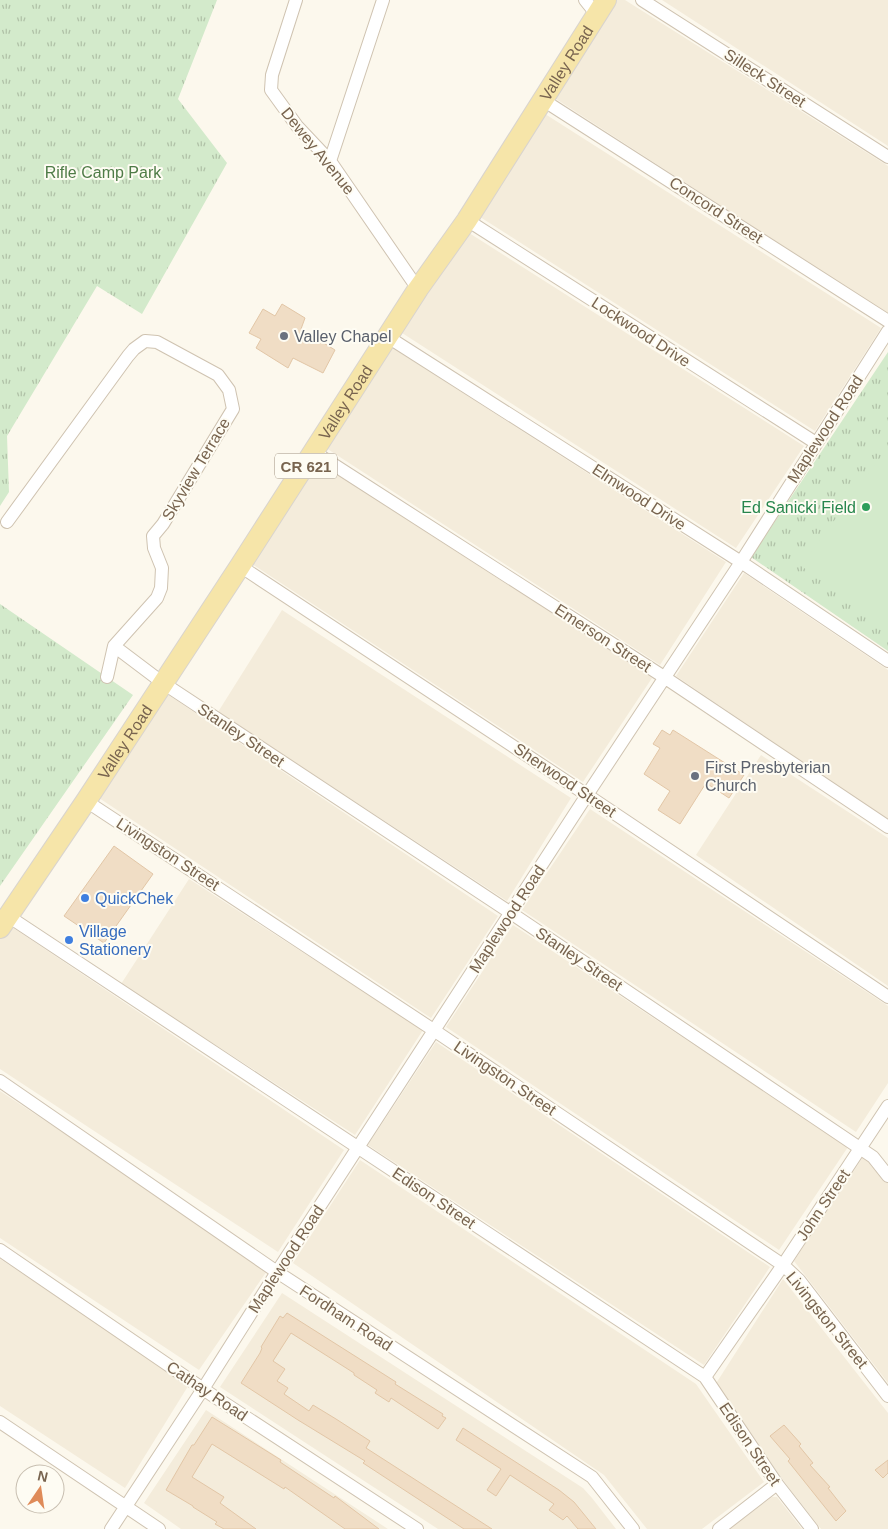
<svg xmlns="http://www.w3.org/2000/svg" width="888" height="1529" font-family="Arial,sans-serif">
<defs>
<pattern id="park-tufts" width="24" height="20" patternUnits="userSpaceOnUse" patternTransform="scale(1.25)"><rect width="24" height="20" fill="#d3eacb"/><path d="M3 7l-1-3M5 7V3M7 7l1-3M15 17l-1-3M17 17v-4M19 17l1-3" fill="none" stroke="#b0c1a7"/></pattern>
</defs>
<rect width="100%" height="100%" fill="#fcf8ed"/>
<path fill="#f4ecdb" d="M613,0h12l263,166v148l-335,-217z
M662,0h226v146z
M542,112l339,216 -66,103 -338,-216z
M466,231l338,215 -68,102 -337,-217z
M391,347l335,215 -66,103 -334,-217z
M318,462l334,216 -69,104 -331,-218z
M744,573l144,97v150l-212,-144z
M282,610l289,188 -64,103 -289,-189z
M167,694l331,222 -67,102 -332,-220z
M761,755l127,83v148l-192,-131z
M590,809l298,197v77l-32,49 -334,-222z
M189,879l234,151 -68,105 -234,-151z
M9,925l335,225 -66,102 -278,-183v-130z
M513,925l335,222 -69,103 -333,-223z
M436,1042l334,225 -66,98 -336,-220z
M0,1091l269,177 -70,102 -199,-132z
M865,1154l23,29v200l-94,-122z
M360,1160l336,224 68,98 -62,47h-55l-43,-54 -311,-212z
M0,1259l190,124 -65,105 -125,-82z
M783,1279l105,134v116h-67l-32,-41 -74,-103z
M282,1293l301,195 9,10 24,31h-178l-218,-142z
M206,1410l182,119h-207l-37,-26z
M772,1497h5l25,32h-72z"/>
<path fill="url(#park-tufts)" d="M0,0h217l-39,99 49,64 -85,151 -45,-28 -90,150 2,56 -9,14z
M888,352v299l-137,-94z
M0,604l133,91 -133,191z"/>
<path fill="#d3eacb" d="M888,447v177l-87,-58z"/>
<path fill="#f0ddc5" stroke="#e2c6a6" d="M282,304l23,14 -4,11 34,21 -12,23 -30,-15 -5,10 -32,-20 5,-9 -12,-6 14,-24 12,7z
M662,730l8,5 3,-5 71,45 -15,23 -23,-15 -26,41 -22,-14 12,-19 -26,-17 16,-26 -7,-4z
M114,846l39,28 -49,69 -40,-27z
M287,1313l109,69 -1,2 48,30 -1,2 4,2 -8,11 -47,-31 -2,4 -14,-9 2,-3 -23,-15v-2l-63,-40 -18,28 12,8 -8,12 11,7 -4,6 25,17 4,-6 23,14 34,22 -4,7 126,81h-28l-101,-66 2,-2 -67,-41 -57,-37 19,-30 2,-5 -1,-1 19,-31 3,2z
M212,1417l69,43 -1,2 54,36 1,-2 44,33h-34l-60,-42 -1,2 -72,-45 -20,33 32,20 -4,6 36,26h-32l-9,-5 2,-2 -24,-15v-1l-27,-16 26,-45h2z
M784,1425l17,19 -2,2 14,17 -3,2 20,22 -2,1 18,23 -10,10 -48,-60 2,-2 -20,-23z
M463,1428l96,62 15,12 22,27h-18l-11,-13 -4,4 -14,-10 5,-6 -44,-29 -14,21 -9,-6 14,-21 -45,-29z
M888,1460v13l-5,5 -8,-8z"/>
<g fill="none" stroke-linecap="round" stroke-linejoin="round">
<g stroke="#cfc3b1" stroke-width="14">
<path id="minor" d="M296,0l-24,75 -1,15 26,36 33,35 88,128
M585,0l12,15
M642,0l246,157
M543,100l345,221
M330,161l53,-161
M467,220l349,223
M388,337l353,225 147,99
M314,452l350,225 224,150
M7,522l121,-166 6,-7 11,-8 12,1 61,33 11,15 4,19 -70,115 -10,12 1,12 8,20 -1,20 -4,10 -43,48
M240,566l347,229 301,202
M107,677l7,-31 49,37 348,230 362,244 15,19
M86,801l349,230 348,234 16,15 89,116
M8,916l697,461 72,107 35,45
M0,1081l277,191 315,205 41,52
M0,1250l212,145 205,134
M705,1377l78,-112 105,-159
M0,1422l159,107
M111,1529l92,-140 74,-117 310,-477 154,-233 147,-231
M719,1529l58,-45"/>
</g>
<g stroke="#d9d4ce" stroke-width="22">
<g id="primary">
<path id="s1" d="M0,928l86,-127 154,-235 178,-277 49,-69 139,-220"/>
</g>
</g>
<use href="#minor" stroke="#fff" stroke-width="12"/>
<use href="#primary" stroke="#f6e5a9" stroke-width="20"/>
</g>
<g fill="#6b7280" stroke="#fefcf3" stroke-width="2">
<circle cx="284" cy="336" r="5"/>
<circle cx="695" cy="776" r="5"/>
</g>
<circle fill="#2e9e5b" stroke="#fefcf3" stroke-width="2" cx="866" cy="507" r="5"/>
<g fill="#3f7fe0" stroke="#fefcf3" stroke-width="2">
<circle cx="85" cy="898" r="5"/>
<circle cx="69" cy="940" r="5"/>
</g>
<g text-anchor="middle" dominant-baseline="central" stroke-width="4" stroke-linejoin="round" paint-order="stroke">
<rect fill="#fefcf3" stroke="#a09280" stroke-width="1" x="275" y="453.5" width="62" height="25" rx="4"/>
<g font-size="15" font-weight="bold" fill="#78644f">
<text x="306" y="466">CR 621</text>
</g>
<g font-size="16" fill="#78644f" stroke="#fefcf3">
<text stroke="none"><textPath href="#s1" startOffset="1034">Valley Road</textPath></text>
<text transform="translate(765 78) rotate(33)">Silleck Street</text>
<text transform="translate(318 151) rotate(51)">Dewey Avenue</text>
<text transform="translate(716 210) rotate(33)">Concord Street</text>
<text transform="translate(641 332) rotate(33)">Lockwood Drive</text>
<text stroke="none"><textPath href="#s1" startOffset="629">Valley Road</textPath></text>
<text transform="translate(825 429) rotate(-57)">Maplewood Road</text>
<text transform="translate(196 469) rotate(-59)">Skyview Terrace</text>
<text transform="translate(639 497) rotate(33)">Elmwood Drive</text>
<text transform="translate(603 638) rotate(33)">Emerson Street</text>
<text transform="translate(241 735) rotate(34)">Stanley Street</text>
<text stroke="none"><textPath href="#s1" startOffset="224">Valley Road</textPath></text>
<text transform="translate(565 780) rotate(34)">Sherwood Street</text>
<text transform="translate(168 854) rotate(33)">Livingston Street</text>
<text transform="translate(507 919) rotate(-57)">Maplewood Road</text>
<text transform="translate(579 959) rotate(34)">Stanley Street</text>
<text transform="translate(505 1078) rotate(34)">Livingston Street</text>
<text transform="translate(434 1198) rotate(34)">Edison Street</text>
<text transform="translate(823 1205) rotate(-56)">John Street</text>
<text transform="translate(286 1259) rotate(-57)">Maplewood Road</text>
<text transform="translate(346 1318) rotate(33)">Fordham Road</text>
<text transform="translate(827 1320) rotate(51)">Livingston Street</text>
<text transform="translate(207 1391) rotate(34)">Cathay Road</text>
<text transform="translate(750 1444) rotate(56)">Edison Street</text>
</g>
<g font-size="16" fill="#4f7c47" stroke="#fefcf3">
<text x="103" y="172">Rifle Camp Park</text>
</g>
<g font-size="16" fill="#5b616d" stroke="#fefcf3" text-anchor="start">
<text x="294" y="336">Valley Chapel</text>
<text x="705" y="767">First Presbyterian<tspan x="705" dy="18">Church</tspan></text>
</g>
<g font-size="16" fill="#27864d" stroke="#fefcf3" text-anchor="end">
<text x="856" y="507">Ed Sanicki Field</text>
</g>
<g font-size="16" fill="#366cbe" stroke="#fefcf3" text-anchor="start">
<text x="95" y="898">QuickChek</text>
<text x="79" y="931">Village<tspan x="79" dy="18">Stationery</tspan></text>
</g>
</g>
<g transform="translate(40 1489) rotate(13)"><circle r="24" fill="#fefcf3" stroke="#c8bfb1"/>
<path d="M0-4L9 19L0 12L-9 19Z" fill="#df8b59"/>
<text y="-8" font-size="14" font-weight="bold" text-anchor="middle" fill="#78644f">N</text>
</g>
</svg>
